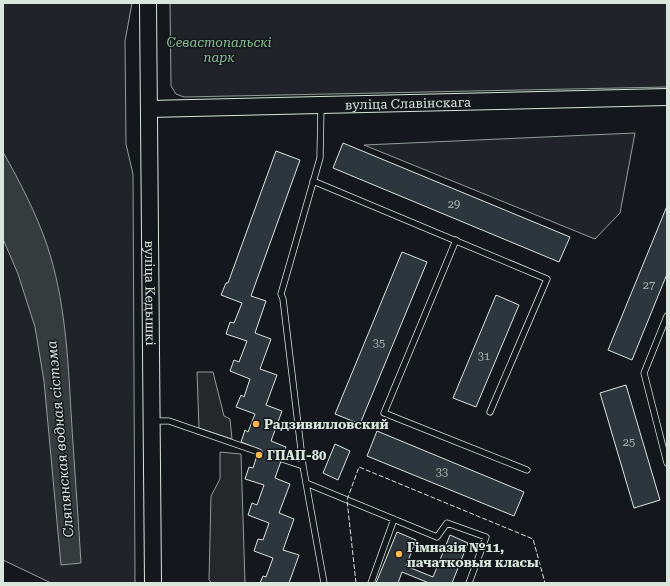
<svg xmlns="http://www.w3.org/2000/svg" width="670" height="586" font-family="'Roboto Serif',serif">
<rect width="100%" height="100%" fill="#14181c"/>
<path fill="#202428" stroke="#939e99" d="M3,3h129l-7,38 1,103 7,30 2,409h-84l-48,-23z
M170,3h497v84l-483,10 -8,-3 -5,-8z
M635,133l-15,80 -25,26 -231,-94z"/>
<path fill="#24282b" stroke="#939e99" d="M197,372h16l11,44 6,3 2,20 -33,-11z
M220,452l21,2 4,129h-33l-3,-3 2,-84 9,-17z"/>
<path fill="#363b3e" stroke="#939e99" d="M3,152c17,30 33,61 44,93 18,54 21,112 24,167 3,51 7,101 10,151l-20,2 -17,-184 -9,-54 -17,-53 -15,-35z"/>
<path fill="#2c363c" stroke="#d8e6dc" d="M343,143l227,94 -11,25 -226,-94z
M276,151l24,9 -49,136 15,5 -11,32 16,6 -11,30 17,6 -11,30 16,6 -11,30 15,6 -11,31 15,6 -11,29 15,6 -11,31 16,5 -10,28h-29l3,-7 3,1 7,-19 -19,-7 4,-12 5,1 6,-17 -21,-8 4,-12 5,2 7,-20 -19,-6 4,-12 4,1 6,-19 -18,-7 4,-12 3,2 7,-18 -19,-7 5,-12 3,2 6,-18 -20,-8 4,-11 5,2 8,-21 -21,-7 4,-12 4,1 8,-20 -21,-8 5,-12h2z
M667,206v68l-35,86 -24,-10z
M402,252l25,10 -67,162 -25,-10z
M496,295l23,10 -43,102 -23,-9z
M626,385l34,115 -26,8 -34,-115z
M377,431l147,61 -10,24 -147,-60z
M335,444l15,7 -12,29 -15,-7z
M397,532l19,8 -10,26 27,11 17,-42 18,8 -16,40h-23l-27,-11 -4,11h-22z"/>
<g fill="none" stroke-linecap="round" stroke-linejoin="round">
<g stroke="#d8e6dc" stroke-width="7">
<path id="lane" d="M321,106l-1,52 -39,136 2,5 20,167 21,117
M313,181l234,98 -57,133
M456,240l-72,173 143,57
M667,316l-23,57 23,90
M152,421h17l90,31
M282,459l21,7
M306,483l131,54 10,-14 39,14 -17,46
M371,583l23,-64"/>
</g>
<g stroke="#d8e6dc" stroke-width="18">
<g id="secondary">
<path id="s1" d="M148,3l5,580"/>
<path id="s2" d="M149,109l518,-12"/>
</g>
</g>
<use href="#lane" stroke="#14181c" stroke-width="5.5"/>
<use href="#secondary" stroke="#14181c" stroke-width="16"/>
<path stroke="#d8e6dc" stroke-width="1" stroke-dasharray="5 2" stroke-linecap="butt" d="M356,583l-9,-83 12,-33 174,72 12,44"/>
</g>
<g fill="#ffb74d" stroke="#14181c" stroke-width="1.5">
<circle cx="256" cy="424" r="4"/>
<circle cx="259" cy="455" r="4"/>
<circle cx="399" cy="554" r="4"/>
</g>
<g text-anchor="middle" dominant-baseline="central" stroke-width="3" stroke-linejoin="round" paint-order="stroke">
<g font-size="11" fill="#adbab4">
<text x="454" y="204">29</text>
<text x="649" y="285">27</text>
<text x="379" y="343">35</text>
<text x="484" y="356">31</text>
<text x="629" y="442">25</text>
<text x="442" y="472">33</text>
</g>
<g font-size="13" font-style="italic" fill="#8ac095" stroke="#14181c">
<text x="219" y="42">Севастопальскі<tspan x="219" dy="15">парк</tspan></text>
</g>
<g font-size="13" fill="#d8e6dc" stroke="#14181c">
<text stroke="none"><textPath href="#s2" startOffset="259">вуліца Славінскага</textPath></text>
<text stroke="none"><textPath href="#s1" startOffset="290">вуліца Кедышкі</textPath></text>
</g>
<g font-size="13" font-weight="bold" fill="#d8e6dc" stroke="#14181c" text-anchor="start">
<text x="264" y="424">Радзивилловский</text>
<text x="267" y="455">ГПАП-80</text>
<text x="407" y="547">Гімназія №11,<tspan x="407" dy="15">пачатковыя класы</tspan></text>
</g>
<g font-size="14" font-style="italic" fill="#d8e6dc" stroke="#14181c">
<text transform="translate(60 439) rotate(-95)">Сляпянская водная сістэма</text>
</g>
</g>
<rect width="670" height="586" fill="none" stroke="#d8e6dc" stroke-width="8"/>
</svg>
